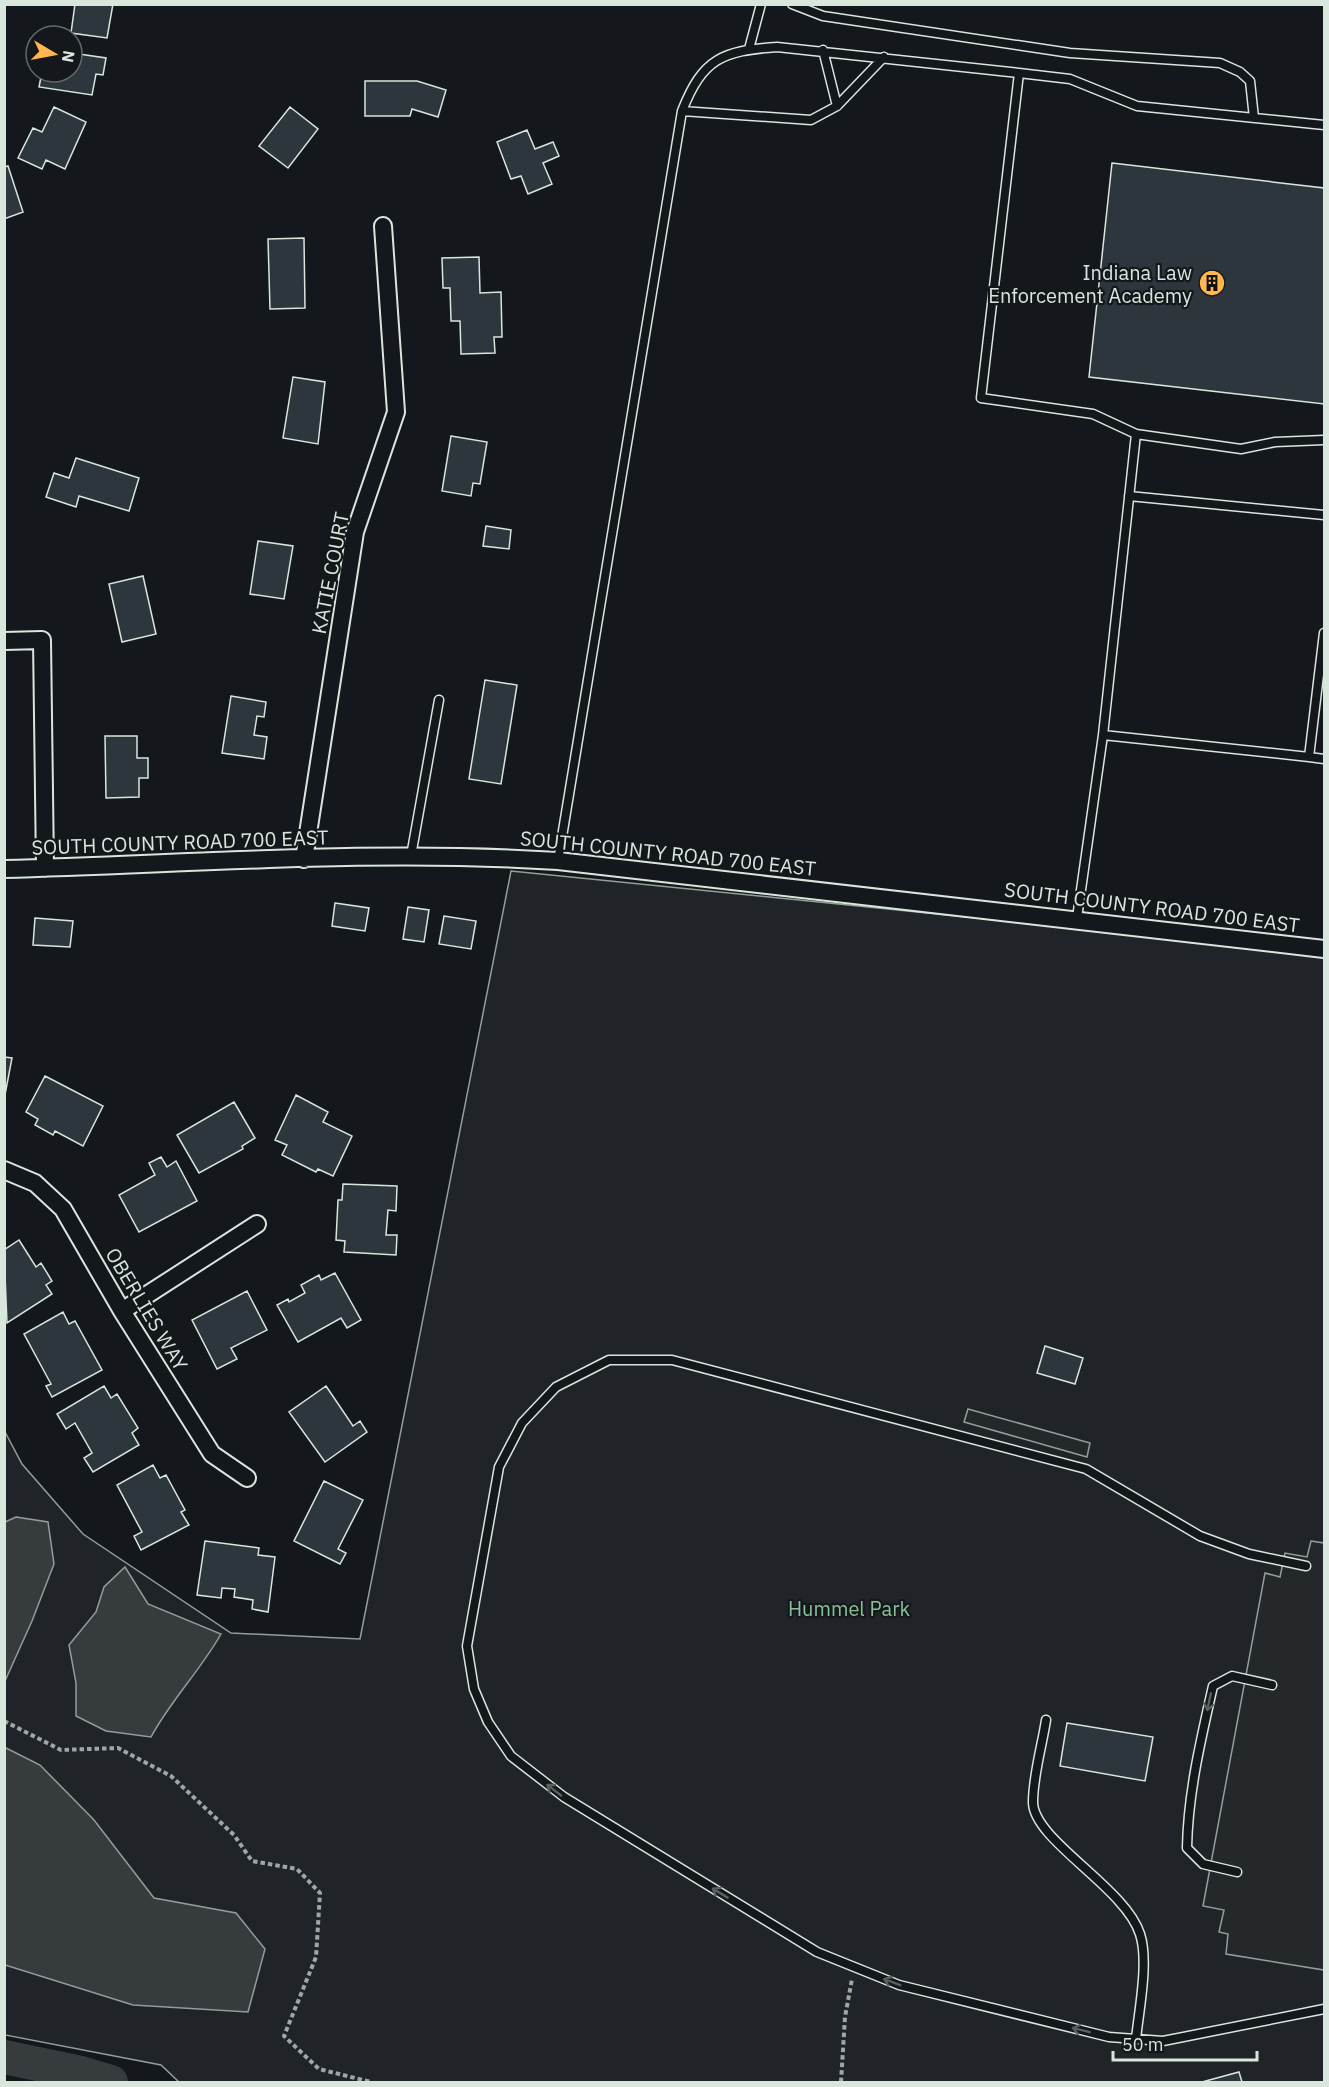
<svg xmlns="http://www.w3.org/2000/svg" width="1329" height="2087" font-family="'IBM Plex Sans',sans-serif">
<rect width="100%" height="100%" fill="#14181c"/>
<path fill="#202428" stroke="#939e99" stroke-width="1.5" d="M511,871l813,82v1129h-1145l-18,-17 -156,-30 -1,-605 18,34 61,70 148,99 129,6z"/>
<path fill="#24282b" stroke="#939e99" stroke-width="1.5" d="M968,1409l122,34 -3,14 -123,-35z
M1311,1541l13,2v427l-98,-16 2,-20 -9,-2 5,-22 -21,-4 62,-333 15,4 5,-24 22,4z"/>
<path fill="#363b3e" stroke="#939e99" stroke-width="1.5" d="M16,1517l32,5 6,42 -22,57 -27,60v-159z
M125,1567l23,37 73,30c-21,37 -50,66 -70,103l-45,-6 -30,-15v-33l-7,-38 27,-33 8,-25z
M4,1747l36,18 54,55 60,78 82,15 29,36 -17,63 -115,-7 -128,-40z"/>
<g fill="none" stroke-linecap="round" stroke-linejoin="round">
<path stroke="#363b3e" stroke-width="34" d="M4,2057l77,16 30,9"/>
</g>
<path fill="#2c363c" stroke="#d8e6dc" stroke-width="1.5" d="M75,4h38l-6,34 -36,-5z
M72,53l34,5 -3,17 -7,-1 -4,21 -53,-8 3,-15h30z
M365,81h52l29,9 -8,27 -26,-8 -2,7h-45z
M54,107l32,15 -21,47 -19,-9 -4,9 -24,-11 15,-30 9,4z
M290,107l28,22 -30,39 -29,-22z
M527,130l8,19 18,-7 6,14 -16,7 9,21 -24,10 -7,-18 -10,3 -14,-37z
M1112,163l212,25v216l-235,-27z
M8,166l15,46 -19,7v-52z
M304,238l1,70 -35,1 -2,-70z
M479,257l1,36 21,-1 1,45h-8l1,16 -34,1 -1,-33h-9l-1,-33h-7l-1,-30z
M293,377l32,5 -7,62 -35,-6z
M451,436l36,6 -7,42 -7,-1 -2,13 -29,-5z
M76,458l63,20 -10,33 -50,-15 -3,11 -30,-10 8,-24 15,5z
M486,526l25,4 -2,19 -26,-3z
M258,541l35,5 -9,53 -34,-5z
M143,576l13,58 -34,8 -13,-58z
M485,680l32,5 -16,99 -32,-5z
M231,696l35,6 -2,15 -7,-1 -3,19 13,2 -3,22 -42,-6z
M105,736h32v22h11v20h-9v19l-33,1z
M335,903l34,5 -4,23 -33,-5z
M408,907l21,3 -5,32 -21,-3z
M444,916l32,5 -5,28 -32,-5z
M35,918l38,3 -3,26 -37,-2z
M4,1057l8,1 -8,42z
M45,1076l58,30 -20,40 -28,-15 -2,4 -18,-10 3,-6 -12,-7z
M296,1095l32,17 -5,10 29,14 -19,40 -15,-7 -2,3 -34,-17 5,-10 -12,-5z
M234,1102l21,36 -13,8 1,3 -44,24 -22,-38z
M161,1157l6,10 9,-6 21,40 -58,31 -20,-37 36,-20 -6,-12z
M343,1184l54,2 -1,25 -8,-1 -2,25h11l-1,20 -52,-3 1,-11 -9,-1 2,-40h4z
M19,1240l17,27 5,-4 11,18 -6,4 6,9 -45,29 -3,-73z
M335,1273l26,47 -14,8 -6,-10 -43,24 -21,-37 11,-6 1,3 16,-9 -4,-8 18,-10 2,5z
M247,1291l20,39 -36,18 6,11 -20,10 -25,-49z
M63,1312l6,12 6,-3 27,49 -50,27 -6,-11 5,-2 -27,-50z
M1045,1346l38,12 -8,26 -38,-11z
M104,1386l7,12 6,-4 21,34 -6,5 7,12 -46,27 -9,-14 8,-5 -17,-30 -9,6 -9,-15z
M326,1386l27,40 7,-5 7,11 -42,30 -36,-50z
M153,1465l7,13 6,-3 19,35 -4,2 8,13 -48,25 -7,-14 8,-4 -25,-47z
M324,1481l39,19 -25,49 8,4 -6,11 -46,-23z
M205,1541l54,7 -1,7 17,2 -7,55 -16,-3 1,-9 -19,-3 1,-8 -13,-1 -1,10 -24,-3z
M1067,1723l86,14 -8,44 -85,-15z
M1239,2072l3,10h-40z"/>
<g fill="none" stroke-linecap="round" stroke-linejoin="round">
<g stroke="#d8e6dc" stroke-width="11">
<path id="lane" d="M792,4l31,12 247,37 150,10 20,9 10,9 4,37
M749,49l12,-45
M823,50l14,56
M1019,73l51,6 67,27 187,19
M682,111l129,9 26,-14 47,-49
M1129,496l195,19
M1324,633l-15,124 15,2
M1103,735l206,22
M411,856l28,-156
M558,861l124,-750c21,-53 40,-60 95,-64l242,26 -38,325 112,16 43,20
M1077,918l26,-183 33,-301 105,15 34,-7 49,-2
M1306,1566l-57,-12 -49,-18 -114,-67 -414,-109h-63l-53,27 -34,36 -23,44 -32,179 7,43 14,33 23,34 53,41 253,155 82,33 210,52 54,4 161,-32
M1046,1720c-4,26 -13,56 -13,82 0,38 92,85 107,132 9,27 -1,76 -4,105
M1237,1872l-34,-8 -16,-16c1,-55 14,-109 26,-162l19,-10 40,9"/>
</g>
<g stroke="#d8e6dc" stroke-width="20">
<path id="street" d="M4,641l38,-1 3,228
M304,859l51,-327 41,-120 -13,-186
M4,869c185,-5 370,-20 554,-8l766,88
M4,1170l31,13 28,26 59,102 90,143 35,24
M122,1311l135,-87"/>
</g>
<path stroke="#9da8a2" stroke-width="4" stroke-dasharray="4.5 3" stroke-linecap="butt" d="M4,1721l57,29 57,-2 53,28 63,59 18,26 45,8 23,24 -4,64 -32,79 35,33 52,13
M841,2082l4,-65 7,-38"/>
<use href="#lane" stroke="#14181c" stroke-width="8"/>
<use href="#street" stroke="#14181c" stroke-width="16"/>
</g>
<defs><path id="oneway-shaft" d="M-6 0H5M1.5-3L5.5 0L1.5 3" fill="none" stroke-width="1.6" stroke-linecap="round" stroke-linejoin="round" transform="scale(1.5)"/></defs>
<g stroke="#59605f">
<use href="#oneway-shaft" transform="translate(1209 1702) rotate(102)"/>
<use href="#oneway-shaft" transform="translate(554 1790) rotate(-142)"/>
<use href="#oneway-shaft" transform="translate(720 1893) rotate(-149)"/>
<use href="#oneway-shaft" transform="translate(892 1982) rotate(-159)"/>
<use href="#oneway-shaft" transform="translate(1081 2030) rotate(-166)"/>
</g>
<defs>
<g id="building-disc" transform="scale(1.35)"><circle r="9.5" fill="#ffb74d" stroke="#14181c"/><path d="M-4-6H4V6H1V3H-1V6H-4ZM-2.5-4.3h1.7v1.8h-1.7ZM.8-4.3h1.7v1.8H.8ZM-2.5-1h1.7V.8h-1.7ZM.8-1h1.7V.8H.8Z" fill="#111"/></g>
</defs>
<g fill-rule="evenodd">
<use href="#building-disc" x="1212" y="283"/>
</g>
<g text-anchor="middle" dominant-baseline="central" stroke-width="4.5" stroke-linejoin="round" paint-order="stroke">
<g font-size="20" fill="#d8e6dc" stroke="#14181c" text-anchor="end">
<text x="1192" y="272">Indiana Law<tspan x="1192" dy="23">Enforcement Academy</tspan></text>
</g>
<g font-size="20" fill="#d8e6dc" stroke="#14181c">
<text transform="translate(330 573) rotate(-79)">KATIE COURT</text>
<text transform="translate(180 842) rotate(-2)">SOUTH COUNTY ROAD 700 EAST</text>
<text transform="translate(668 853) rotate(6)">SOUTH COUNTY ROAD 700 EAST</text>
<text transform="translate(1152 907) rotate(7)">SOUTH COUNTY ROAD 700 EAST</text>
<text transform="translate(147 1309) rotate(59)">OBERLIES WAY</text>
</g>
<g font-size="20" fill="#8ac095" stroke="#14181c">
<text x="849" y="1608">Hummel Park</text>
</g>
</g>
<rect width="1329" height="2087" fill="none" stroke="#d8e6dc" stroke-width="12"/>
<g transform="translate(54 54) rotate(100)"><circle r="28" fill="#14181c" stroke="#626a69" stroke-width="1.5"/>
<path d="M0-4.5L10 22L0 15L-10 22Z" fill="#ffb74d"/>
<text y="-9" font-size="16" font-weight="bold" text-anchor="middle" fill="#d8e6dc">N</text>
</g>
<path d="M1113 2051v9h144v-9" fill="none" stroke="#d8e6dc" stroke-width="3"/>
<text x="1122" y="2051" font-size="18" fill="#d8e6dc" stroke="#14181c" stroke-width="4.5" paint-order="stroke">50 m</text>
</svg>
